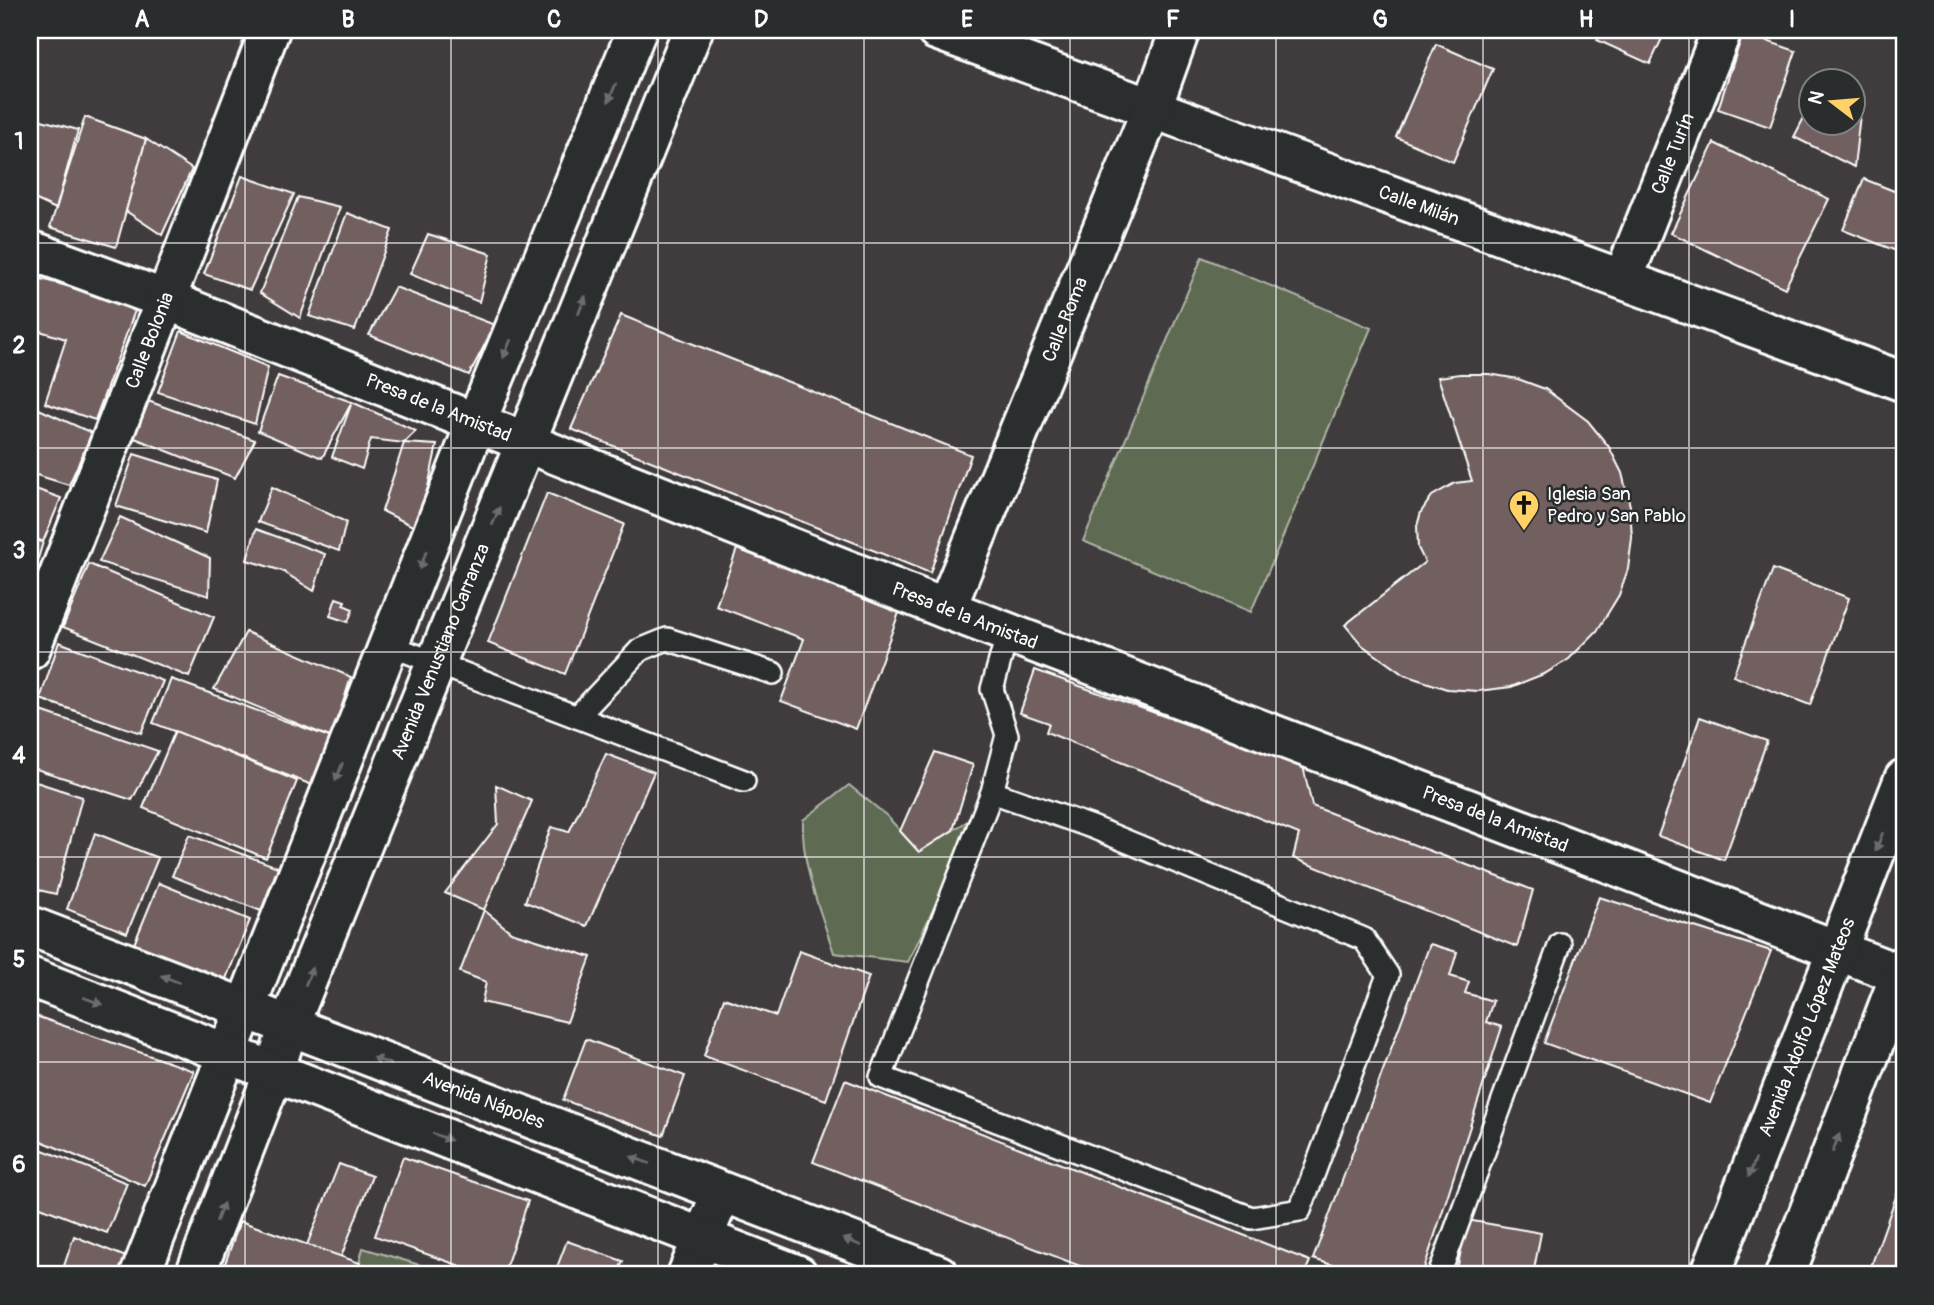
<svg xmlns="http://www.w3.org/2000/svg" width="1934" height="1305" font-family="Pangolin,sans-serif">
<style>
.green{fill:#5e6b52;stroke:#aeb5a8;stroke-width:2}
.building{fill:#725f5f;stroke:#fff;stroke-width:2}
.lines{fill:none;stroke-linecap:round;stroke-linejoin:round}
.lane-casing{stroke:#fff;stroke-width:26}
.street-casing{stroke:#fff;stroke-width:44}
.secondary-casing{stroke:#fff;stroke-width:44}
.lane{stroke:#2a2d2e;stroke-width:21}
.street{stroke:#2a2d2e;stroke-width:38}
.secondary{stroke:#2a2d2e;stroke-width:38}
.oneway{fill:#6a6c6d}
.grid{fill:none;stroke:#fff;stroke-width:2;stroke-opacity:0.55}
.labels{text-anchor:middle;dominant-baseline:central;stroke-width:5;stroke-linejoin:round;paint-order:stroke}
.street-label{font-size:19px;fill:#fff;stroke:#2a2d2e}
.poi-label{font-size:19px;fill:#fff;stroke:#2a2d2e;text-anchor:start}
.neatline{fill:none;stroke:#fff;stroke-width:2.5}
.grid-label{font-size:23px;text-anchor:middle;font-weight:bold;fill:#fff}
</style>
<rect width="100%" height="100%" fill="#403c3d"/>
<filter id="ink" filterUnits="userSpaceOnUse"><feTurbulence type="fractalNoise" baseFrequency=".0143" numOctaves="2"/><feDisplacementMap in="SourceGraphic" scale="14" xChannelSelector="R" yChannelSelector="G"/><feConvolveMatrix kernelMatrix="1 2 1 2 8 2 1 2 1" color-interpolation-filters="sRGB"/></filter>
<g filter="url(#ink)">
<g class="green">
<path d="M 1202,257 L 1371,328 L 1251,612 L 1083,541 Z"/>
<path d="M 849,785 L 887,816 L 919,852 L 980,813 L 908,962 L 834,953 C 820,910 801,866 803,820 Z"/>
<path d="M 363,1248 L 433,1269 L 431,1275 L 356,1275 Z"/>
</g>
<g class="building">
<path d="M 1601,30 L 1666,30 L 1650,64 L 1597,40 Z"/>
<path d="M 1743,33 L 1796,51 L 1770,127 L 1718,109 Z"/>
<path d="M 1436,44 L 1493,69 L 1453,162 L 1396,137 Z"/>
<path d="M 1854,96 L 1862,97 L 1854,167 L 1794,137 L 1812,102 L 1812,122 L 1854,122 Z"/>
<path d="M 85,117 L 146,139 L 116,247 L 50,227 Z"/>
<path d="M 38,119 L 78,130 L 56,209 L 30,197 L 30,137 Z"/>
<path d="M 146,139 L 192,169 L 162,235 L 126,211 Z"/>
<path d="M 1714,143 L 1829,199 L 1785,288 L 1671,233 Z"/>
<path d="M 242,176 L 294,194 L 250,290 L 204,274 Z"/>
<path d="M 1864,179 L 1904,195 L 1904,254 L 1843,230 Z"/>
<path d="M 298,197 L 340,207 L 300,318 L 260,293 Z"/>
<path d="M 347,213 L 392,230 L 355,330 L 309,316 Z"/>
<path d="M 428,234 L 491,254 L 479,302 L 410,274 Z"/>
<path d="M 30,276 L 137,305 L 95,420 L 45,403 L 66,339 L 30,328 Z"/>
<path d="M 395,287 L 495,325 L 469,375 L 369,335 Z"/>
<path d="M 621,315 L 971,455 L 930,573 L 571,429 Z"/>
<path d="M 30,328 L 35,330 L 30,346 Z"/>
<path d="M 181,331 L 268,367 L 255,424 L 158,392 Z"/>
<path d="M 1460,374 L 1489,374 L 1518,379 L 1545,389 L 1588,421 L 1609,447 L 1622,473 L 1630,506 L 1632,538 L 1628,569 L 1619,595 L 1597,631 L 1569,659 L 1546,673 L 1511,687 L 1478,691 L 1447,689 L 1404,675 L 1362,645 L 1345,625 L 1425,562 L 1418,548 L 1417,526 L 1421,512 L 1432,496 L 1455,483 L 1472,481 L 1438,377 Z"/>
<path d="M 278,376 L 352,402 L 322,458 L 258,431 Z"/>
<path d="M 148,401 L 255,440 L 235,478 L 127,435 Z"/>
<path d="M 352,402 L 416,431 L 404,443 L 371,439 L 362,469 L 332,457 Z"/>
<path d="M 30,405 L 92,433 L 69,485 L 30,473 Z"/>
<path d="M 404,443 L 437,445 L 419,529 L 382,511 Z"/>
<path d="M 134,454 L 217,480 L 206,533 L 116,506 Z"/>
<path d="M 30,487 L 61,498 L 43,542 L 30,536 Z"/>
<path d="M 272,487 L 346,522 L 339,551 L 258,522 Z"/>
<path d="M 547,493 L 624,524 L 565,674 L 488,643 Z"/>
<path d="M 120,517 L 210,558 L 209,596 L 99,562 Z"/>
<path d="M 256,529 L 325,554 L 314,591 L 282,571 L 247,560 Z"/>
<path d="M 30,539 L 43,542 L 30,585 Z"/>
<path d="M 737,549 L 900,610 L 856,729 L 781,701 L 804,639 L 716,606 Z"/>
<path d="M 89,564 L 214,617 L 189,677 L 63,627 Z"/>
<path d="M 1773,569 L 1849,598 L 1810,705 L 1733,676 Z"/>
<path d="M 336,598 L 345,601 L 343,605 L 353,609 L 348,622 L 330,616 Z"/>
<path d="M 246,632 L 351,677 L 332,738 L 214,689 Z"/>
<path d="M 59,642 L 163,681 L 141,733 L 40,699 Z"/>
<path d="M 1035,670 L 1303,766 L 1312,806 L 1533,890 L 1517,947 L 1293,858 L 1299,834 L 1046,732 L 1049,723 L 1020,713 Z"/>
<path d="M 171,679 L 332,738 L 312,785 L 153,723 Z"/>
<path d="M 38,710 L 158,751 L 132,800 L 30,767 L 30,733 Z"/>
<path d="M 1700,717 L 1767,741 L 1724,860 L 1658,836 Z"/>
<path d="M 175,731 L 297,781 L 266,858 L 143,808 Z"/>
<path d="M 935,752 L 973,765 L 953,830 L 919,852 L 900,831 Z"/>
<path d="M 606,754 L 654,772 L 587,926 L 525,902 L 551,827 L 569,832 Z"/>
<path d="M 30,780 L 82,797 L 56,894 L 30,888 Z"/>
<path d="M 496,785 L 532,801 L 484,910 L 445,893 L 498,824 Z"/>
<path d="M 95,833 L 158,858 L 127,933 L 67,909 Z"/>
<path d="M 189,835 L 278,867 L 261,911 L 172,876 Z"/>
<path d="M 159,883 L 250,920 L 223,986 L 132,949 Z"/>
<path d="M 1599,897 L 1771,951 L 1710,1103 L 1544,1043 Z"/>
<path d="M 484,910 L 511,932 L 591,957 L 567,1022 L 482,1002 L 486,982 L 460,972 Z"/>
<path d="M 1430,944 L 1457,952 L 1450,976 L 1469,982 L 1465,993 L 1493,1001 L 1486,1022 L 1502,1027 L 1422,1275 L 1365,1275 L 1313,1259 Z"/>
<path d="M 799,951 L 869,976 L 826,1100 L 704,1056 L 724,998 L 776,1016 Z"/>
<path d="M 30,1014 L 194,1071 L 145,1186 L 30,1136 Z"/>
<path d="M 586,1039 L 685,1076 L 663,1136 L 563,1100 Z"/>
<path d="M 845,1080 L 1310,1261 L 1304,1275 L 1103,1275 L 813,1162 Z"/>
<path d="M 30,1145 L 127,1183 L 107,1233 L 30,1203 Z"/>
<path d="M 403,1157 L 528,1201 L 503,1275 L 486,1275 L 375,1236 Z"/>
<path d="M 339,1164 L 372,1176 L 341,1257 L 307,1245 Z"/>
<path d="M 1904,1174 L 1904,1275 L 1868,1275 Z"/>
<path d="M 1467,1220 L 1541,1233 L 1533,1275 L 1456,1275 Z"/>
<path d="M 240,1221 L 360,1263 L 356,1275 L 221,1275 Z"/>
<path d="M 74,1236 L 126,1257 L 120,1275 L 61,1275 Z"/>
<path d="M 567,1241 L 623,1261 L 617,1275 L 554,1275 Z"/>
</g>
<g class="lines">
<g class="lane-casing">
<g id="lane">
<path d="M 389,645 L 744,781"/>
<path d="M 577,717 L 640,650 L 667,639 L 773,673"/>
<path d="M 992,792 L 1092,827 L 1364,939 L 1388,975 L 1300,1210 L 1252,1218 L 881,1077 L 992,792 L 1007,735 L 992,689 L 1008,632"/>
<path d="M 1439,1275 L 1560,944"/>
</g>
</g>
<g class="street-casing">
<g id="street">
<path id="s1" d="M 936,30 L 1904,382"/>
<path id="s2" d="M 30,250 L 164,299 L 946,609 L 1904,976"/>
<path id="s3" d="M 1623,279 L 1722,30"/>
<path id="s4" d="M 946,609 L 1152,108 L 1180,30"/>
<path id="s5" d="M 30,650 L 270,30"/>
<path d="M 140,1275 L 476,423 L 637,30"/>
<path id="s6" d="M 195,1275 L 274,1072 L 289,1025 L 693,30"/>
<path d="M 687,1275 L 722,1192"/>
</g>
</g>
<g class="secondary-casing">
<g id="secondary">
<path id="s7" d="M 30,926 L 939,1275"/>
<path d="M 30,977 L 798,1275"/>
<path id="s8" d="M 1710,1275 L 1904,779"/>
<path d="M 1785,1275 L 1904,965"/>
</g>
</g>
<use href="#lane" class="lane"/>
<use href="#street" class="street"/>
<use href="#secondary" class="secondary"/>
</g>
<defs><path id="oneway-solid" d="M-6-.8H1V-3.2L6.5 0L1 3.2V.8H-6Z" transform="scale(1.75)"/></defs>
<g class="oneway">
<use href="#oneway-solid" transform="translate(612 93) rotate(112)"/>
<use href="#oneway-solid" transform="translate(582 305) rotate(-68)"/>
<use href="#oneway-solid" transform="translate(507 349) rotate(112)"/>
<use href="#oneway-solid" transform="translate(496 516) rotate(-68)"/>
<use href="#oneway-solid" transform="translate(423 560) rotate(111)"/>
<use href="#oneway-solid" transform="translate(339 772) rotate(111)"/>
<use href="#oneway-solid" transform="translate(1879 842) rotate(112)"/>
<use href="#oneway-solid" transform="translate(309 976) rotate(-68)"/>
<use href="#oneway-solid" transform="translate(170 979) rotate(-159)"/>
<use href="#oneway-solid" transform="translate(93 1001) rotate(21)"/>
<use href="#oneway-solid" transform="translate(382 1061) rotate(-159)"/>
<use href="#oneway-solid" transform="translate(442 1137) rotate(21)"/>
<use href="#oneway-solid" transform="translate(1836 1143) rotate(-69)"/>
<use href="#oneway-solid" transform="translate(640 1160) rotate(-159)"/>
<use href="#oneway-solid" transform="translate(1752 1168) rotate(111)"/>
<use href="#oneway-solid" transform="translate(220 1212) rotate(-69)"/>
<use href="#oneway-solid" transform="translate(852 1242) rotate(-159)"/>
</g>
</g>
<path class="grid" d="M 245,30 L 245,1275M 451,30 L 451,1275M 658,30 L 658,1275M 864,30 L 864,1275M 1070,30 L 1070,1275M 1276,30 L 1276,1275M 1483,30 L 1483,1275M 1689,30 L 1689,1275M 30,243 L 1904,243M 30,448 L 1904,448M 30,652 L 1904,652M 30,857 L 1904,857M 30,1062 L 1904,1062"/>
<defs>
<g id="church-pin" transform="scale(1.575)"><path d="M0 17L-7.5 6A9.5 9.5 0 1 1 7.5 6Z" fill="#ffd166" stroke="#2a2d2e"/><path d="M-1.2-6h2.4v3.5h3.3v2.4h-3.3V6h-2.4V-.1h-3.3v-2.4h3.3Z" fill="#111"/></g>
</defs>
<g fill-rule="evenodd">
<use href="#church-pin" x="1524" y="505"/>
</g>
<g class="labels">
<g class="street-label">
<text stroke="none"><textPath href="#s3" startOffset="135">Calle Turín</textPath></text>
<text stroke="none"><textPath href="#s1" startOffset="514">Calle Milán</textPath></text>
<text stroke="none"><textPath href="#s4" startOffset="313">Calle Roma</textPath></text>
<text stroke="none"><textPath href="#s5" startOffset="332">Calle Bolonia</textPath></text>
<text stroke="none"><textPath href="#s2" startOffset="438">Presa de la Amistad</textPath></text>
<text stroke="none"><textPath href="#s2" startOffset="1004">Presa de la Amistad</textPath></text>
<text stroke="none"><textPath href="#s6" startOffset="670">Avenida Venustiano Carranza</textPath></text>
<text stroke="none"><textPath href="#s2" startOffset="1572">Presa de la Amistad</textPath></text>
<text stroke="none"><textPath href="#s8" startOffset="266">Avenida Adolfo López Mateos</textPath></text>
<text stroke="none"><textPath href="#s7" startOffset="486">Avenida Nápoles</textPath></text>
</g>
<g class="poi-label">
<text x="1547" y="494">Iglesia San<tspan x="1547" dy="22">Pedro y San Pablo</tspan></text>
</g>
</g>
<rect width="1934" height="1305" fill="none" stroke="#2a2d2e" stroke-width="77"/>
<g transform="translate(1832 102) rotate(286)"><circle r="33" fill="#2a2d2e" stroke="#7f8182" stroke-width="2"/>
<path d="M0-5L12 26L0 18L-12 26Z" fill="#ffd166"/>
<text y="-10" font-size="19" font-weight="bold" text-anchor="middle" fill="#ffffff">N</text>
</g>
<rect x="38" y="38" width="1858" height="1228" class="neatline"/>
<g class="grid-label">
<text x="142" y="27">A</text>
<text x="348" y="27">B</text>
<text x="554" y="27">C</text>
<text x="761" y="27">D</text>
<text x="967" y="27">E</text>
<text x="1173" y="27">F</text>
<text x="1380" y="27">G</text>
<text x="1586" y="27">H</text>
<text x="1792" y="27">I</text>
<text x="19" y="149">1</text>
<text x="19" y="353">2</text>
<text x="19" y="558">3</text>
<text x="19" y="763">4</text>
<text x="19" y="967">5</text>
<text x="19" y="1172">6</text>
</g>
</svg>
